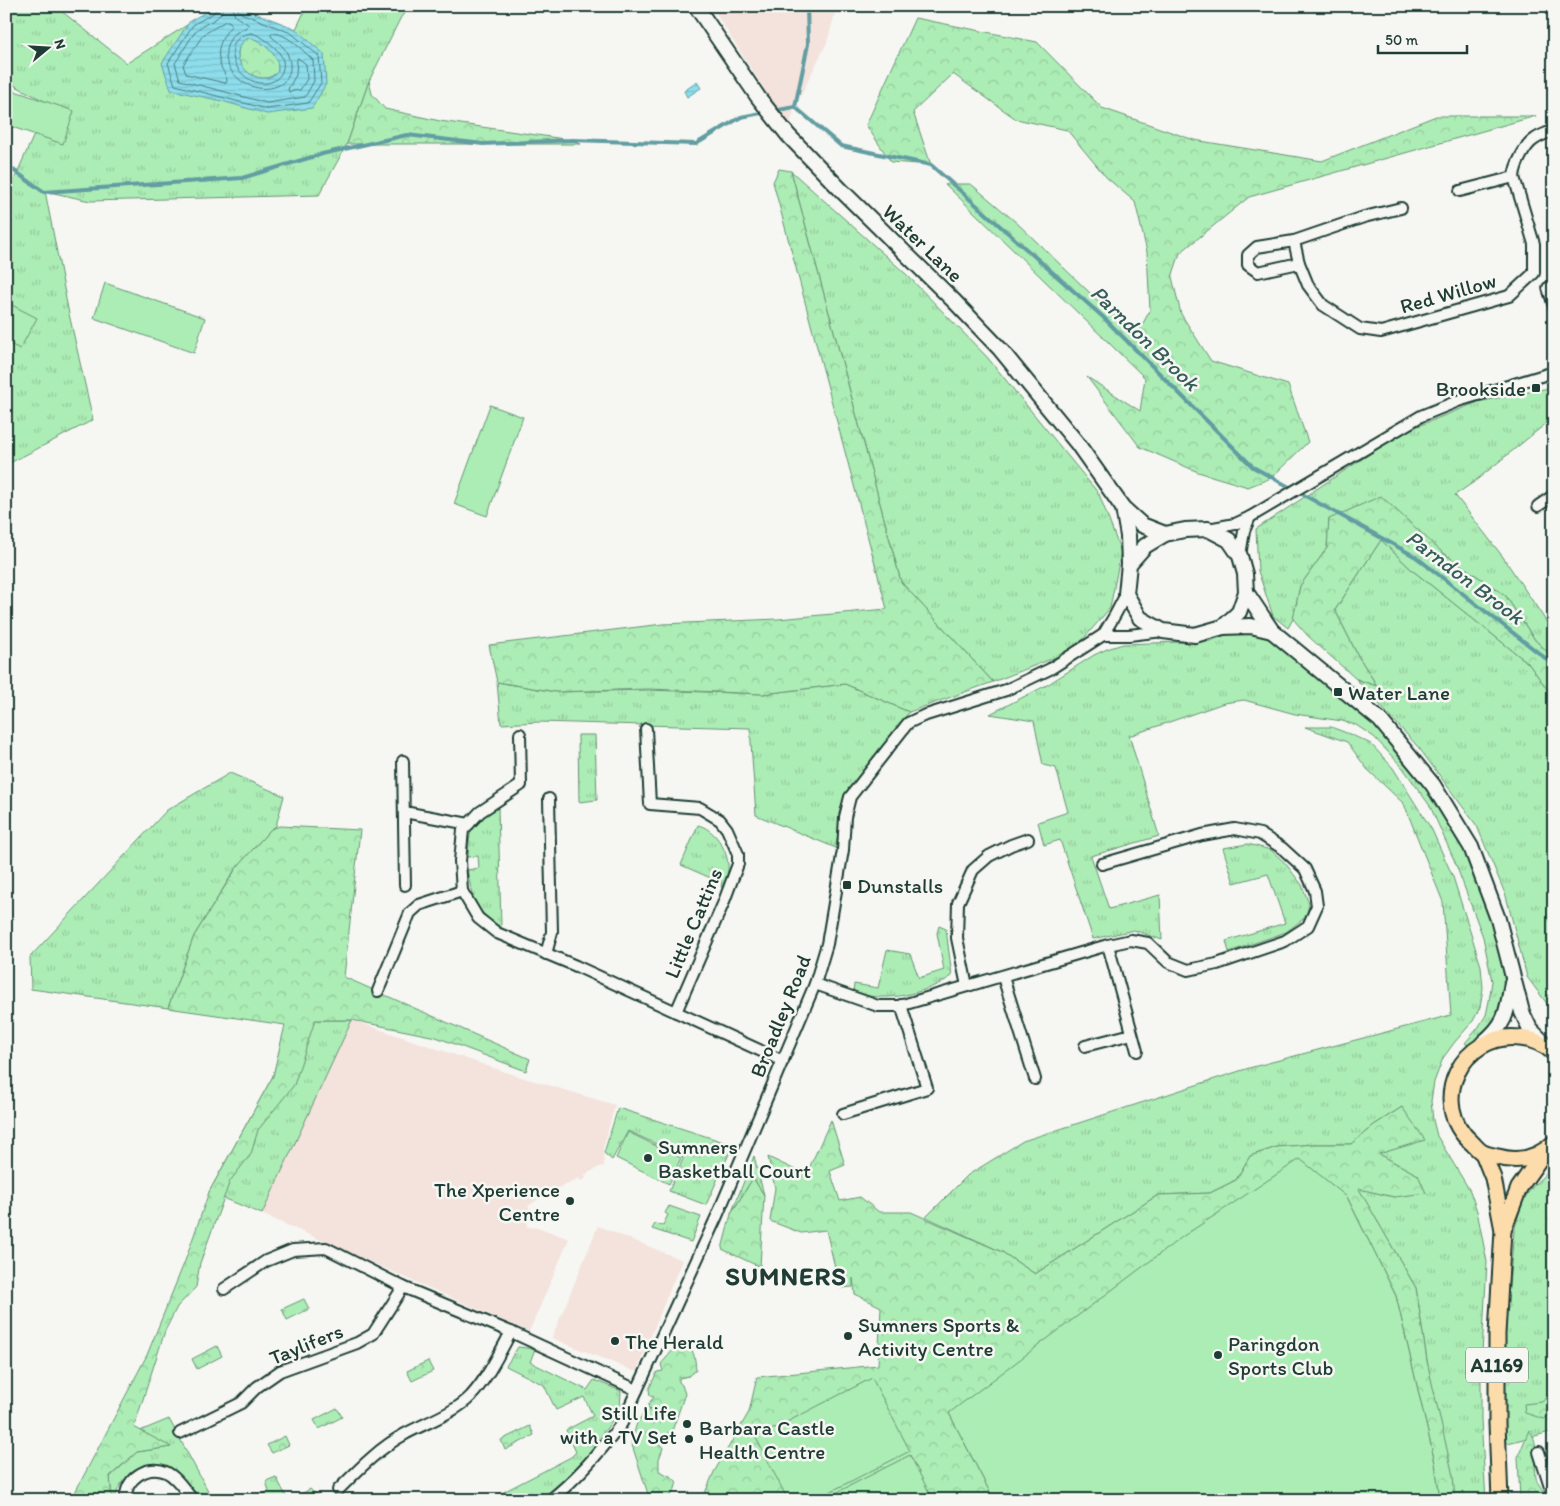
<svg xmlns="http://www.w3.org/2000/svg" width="1560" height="1506" font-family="Itim,sans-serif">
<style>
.built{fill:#f4e2dc}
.grass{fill:url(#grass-tufts);stroke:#669474}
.forest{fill:url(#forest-crowns);stroke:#669474}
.pitch{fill:#acecb5;stroke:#669474}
.water{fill:url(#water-rules);stroke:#629da2;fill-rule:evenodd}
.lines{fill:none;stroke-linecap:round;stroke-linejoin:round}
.shore{stroke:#4b7d7e;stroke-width:1}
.stream{stroke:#629da2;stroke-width:4}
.minor-casing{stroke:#1f3d34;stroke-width:14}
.secondary-casing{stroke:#1f3d34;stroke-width:18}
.primary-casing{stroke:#1f3d34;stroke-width:19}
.minor{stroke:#f6f6f2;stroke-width:10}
.secondary{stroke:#f6f6f2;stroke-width:14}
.primary{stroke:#fddcac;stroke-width:15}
.poi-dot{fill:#1f3d34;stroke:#f6f6f2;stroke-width:2}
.labels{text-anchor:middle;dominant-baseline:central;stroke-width:5;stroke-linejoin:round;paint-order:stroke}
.shield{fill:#f6f6f2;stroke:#60746d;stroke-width:1}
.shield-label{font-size:20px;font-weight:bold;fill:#1f3d34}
.street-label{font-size:21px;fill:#1f3d34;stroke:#f6f6f2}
.poi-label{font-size:21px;fill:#1f3d34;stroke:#f6f6f2;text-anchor:start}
.water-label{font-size:22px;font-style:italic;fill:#355d59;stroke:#f6f6f2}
.district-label{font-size:26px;font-weight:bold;letter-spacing:1px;fill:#1f3d34;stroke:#f6f6f2}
</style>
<defs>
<pattern id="grass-tufts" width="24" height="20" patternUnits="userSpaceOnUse" patternTransform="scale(1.25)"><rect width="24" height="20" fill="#acecb5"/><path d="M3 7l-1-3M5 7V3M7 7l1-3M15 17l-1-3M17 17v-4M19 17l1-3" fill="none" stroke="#94cb9c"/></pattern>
<pattern id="forest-crowns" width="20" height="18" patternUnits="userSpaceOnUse" patternTransform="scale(1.25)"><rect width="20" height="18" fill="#acecb5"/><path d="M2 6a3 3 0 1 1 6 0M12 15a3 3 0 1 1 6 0" fill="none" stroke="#94cb9c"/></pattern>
<pattern id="water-rules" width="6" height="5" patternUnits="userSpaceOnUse" patternTransform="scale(1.25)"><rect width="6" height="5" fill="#8eddec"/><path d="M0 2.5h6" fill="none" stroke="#7abfcb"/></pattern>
</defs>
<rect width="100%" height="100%" fill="#f6f6f2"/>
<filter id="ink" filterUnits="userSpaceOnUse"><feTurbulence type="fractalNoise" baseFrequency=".02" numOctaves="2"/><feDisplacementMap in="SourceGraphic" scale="10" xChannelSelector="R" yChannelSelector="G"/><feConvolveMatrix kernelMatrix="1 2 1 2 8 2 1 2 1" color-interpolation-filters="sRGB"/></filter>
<g filter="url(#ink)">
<g class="built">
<path d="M 711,6 L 837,6 L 827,42 L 795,107 L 789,128 Z"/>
<path d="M 352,1020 L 514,1075 L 615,1105 L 603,1148 L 604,1166 L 599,1167 L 584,1175 L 586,1178 L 581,1181 L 579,1178 L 551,1191 L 528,1206 L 533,1216 L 528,1219 L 527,1227 L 540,1228 L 569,1239 L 529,1332 L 262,1214 Z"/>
<path d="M 598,1226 L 682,1260 L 636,1372 L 552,1338 Z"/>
</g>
<g class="grass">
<path d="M 6,6 L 55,6 L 127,63 L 217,6 L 235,6 L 296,29 L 307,6 L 411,6 L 401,17 L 369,81 L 347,144 L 319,195 L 90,201 L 45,191 L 69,314 L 93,420 L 6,465 L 6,198 L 48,103 L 6,81 Z"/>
<path d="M 791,171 L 907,275 L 987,357 L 1099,494 L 1121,552 L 1110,608 L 1074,650 L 993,682 L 901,582 Z"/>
<path d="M 1554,387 L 1554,417 L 1474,482 L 1455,495 L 1503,557 L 1554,633 L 1554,658 L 1535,640 L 1505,595 L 1443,553 L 1329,519 L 1327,548 L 1300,586 L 1293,619 L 1288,628 L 1273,616 L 1258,571 L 1256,529 L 1403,432 L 1478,402 Z"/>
<path d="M 1381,540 L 1412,570 L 1528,663 L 1554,698 L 1554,1013 L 1527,977 L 1506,896 L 1477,826 L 1419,748 L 1356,679 L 1377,686 L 1357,654 L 1335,610 Z"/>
<path d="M 1255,631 L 1273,638 L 1326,681 L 1332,690 L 1352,708 L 1377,726 L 1418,771 L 1453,825 L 1473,863 L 1493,919 L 1507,981 L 1505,999 L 1493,1026 L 1472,1049 L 1465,1043 L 1478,1028 L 1486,1015 L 1489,1001 L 1492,981 L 1483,937 L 1455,862 L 1430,806 L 1403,768 L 1374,737 L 1356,725 L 1342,721 L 1295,714 L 1244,700 L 1224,703 L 1132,735 L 1129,735 L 1159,836 L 1091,856 L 1109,909 L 1160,895 L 1162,940 L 1134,930 L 1093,939 L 1060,840 L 1044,845 L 1038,822 L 1068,812 L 1056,768 L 1043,765 L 1034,721 L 990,714 L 1047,685 L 1094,655 L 1107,649 L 1123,644 L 1210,641 L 1230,633 Z"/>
<path d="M 497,682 L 556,692 L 648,690 L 763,694 L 845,684 L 909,712 L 847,795 L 841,808 L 836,848 L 756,815 L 750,728 L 539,722 L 501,724 Z"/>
<path d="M 1305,727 L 1331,727 L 1352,735 L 1371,744 L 1393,768 L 1432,830 L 1453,877 L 1481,966 L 1483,988 L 1480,1007 L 1473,1021 L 1454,1043 L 1443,1058 L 1434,1082 L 1431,1101 L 1433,1120 L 1437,1136 L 1470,1191 L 1477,1211 L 1487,1262 L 1481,1371 L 1481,1420 L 1486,1500 L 1454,1500 L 1427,1361 L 1416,1288 L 1358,1188 L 1394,1197 L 1418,1175 L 1378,1154 L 1402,1107 L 1374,1125 L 1351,1144 L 1315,1144 L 1277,1147 L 1250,1156 L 1236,1180 L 1210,1193 L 1158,1195 L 1035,1274 L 1002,1252 L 926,1217 L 968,1175 L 1023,1141 L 1249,1068 L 1451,1015 L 1443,902 L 1404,804 L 1367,769 L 1347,742 Z"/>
<path d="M 578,735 L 595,735 L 597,800 L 579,802 Z"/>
<path d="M 230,773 L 284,796 L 276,826 L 270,830 L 234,871 L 194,936 L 168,1008 L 31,989 L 30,957 L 167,810 Z"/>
<path d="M 498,807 L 501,927 L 490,921 L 474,903 L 467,870 L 479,868 L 478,856 L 468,857 C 470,829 469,818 498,807 Z"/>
<path d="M 698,825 C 714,829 726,847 728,864 C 729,871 725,881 724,888 L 721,887 L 722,883 L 681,865 Z"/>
<path d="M 1248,844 L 1271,850 L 1285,863 L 1302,885 L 1309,904 L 1306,917 L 1286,932 L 1229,952 L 1226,941 L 1285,923 L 1268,874 L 1234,883 L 1223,848 Z"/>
<path d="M 939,926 L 946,929 L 952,976 C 935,988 910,996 889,997 C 877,998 865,995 853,994 L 854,984 L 878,988 L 887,950 L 910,954 L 919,978 L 944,970 L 937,933 Z"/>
<path d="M 315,1020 L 352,1020 L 262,1214 L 209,1192 L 273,1076 L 286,1025 Z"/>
<path d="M 618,1108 L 733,1145 L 706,1205 L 669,1191 L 683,1159 L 682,1156 L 628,1131 L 612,1160 L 604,1153 Z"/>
<path d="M 754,1156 L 764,1195 L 753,1178 L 731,1214 Z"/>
<path d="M 1554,1166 L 1554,1222 L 1552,1229 L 1554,1229 L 1554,1431 L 1504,1444 L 1503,1377 L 1506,1318 L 1514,1231 L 1523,1199 L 1536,1183 Z"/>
<path d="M 669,1206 L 701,1217 L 691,1242 L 652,1229 L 655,1224 L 663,1225 L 668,1215 L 665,1213 Z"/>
<path d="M 518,1347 L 535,1349 L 530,1362 L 587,1390 L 594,1380 L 621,1391 L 620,1409 L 583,1463 L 540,1500 L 488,1500 L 571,1457 L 576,1452 L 566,1430 L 593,1416 L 584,1397 L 556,1410 L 544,1385 L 506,1366 Z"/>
<path d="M 169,1419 L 213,1500 L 197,1500 L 174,1470 C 148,1469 121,1467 115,1500 L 112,1500 L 110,1477 L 137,1452 L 170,1447 L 140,1431 Z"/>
<path d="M 276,1477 L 288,1500 L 250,1500 L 269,1491 L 266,1481 Z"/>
<path d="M 310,1489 L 322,1500 L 291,1500 Z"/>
</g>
<g class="forest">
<path d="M 915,18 L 1037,42 L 1102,108 L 1194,140 L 1322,161 L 1436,116 L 1536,116 L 1249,197 L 1180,253 L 1172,277 L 1181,314 L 1211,361 L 1288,385 L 1308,442 L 1271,478 L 1248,487 L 1198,472 L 1140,447 L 1087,377 L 1140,411 L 1145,378 L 945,184 L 971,184 L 1017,223 L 1111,313 L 1138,333 L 1150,310 L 1147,252 L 1135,202 L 1106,177 L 1067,130 L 1016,119 L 953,74 L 913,112 L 931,165 L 891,162 L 866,125 Z"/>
<path d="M 248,38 C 257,37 272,50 277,59 C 278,62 278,67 278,71 C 259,94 219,56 248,38 Z"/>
<path d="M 369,81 L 372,94 L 385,109 L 440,121 L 571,140 L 581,144 L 347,144 Z"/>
<path d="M 779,169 L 791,171 L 901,582 L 993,682 L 909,712 L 845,684 L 763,694 L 649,689 L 556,692 L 497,682 L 489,645 L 663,624 L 778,619 L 887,609 L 773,182 Z"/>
<path d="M 1381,496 L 1443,553 L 1505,595 L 1535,640 L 1554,658 L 1554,698 L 1528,663 L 1412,570 L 1381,540 L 1335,610 L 1357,654 L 1377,686 L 1356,679 L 1308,636 L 1293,619 L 1300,586 L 1327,548 L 1329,519 Z"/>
<path d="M 280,826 L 360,830 L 344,977 L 530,1059 L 526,1071 L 436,1037 L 352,1020 L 315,1020 L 294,1085 L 258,1130 L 251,1154 L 230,1181 L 200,1263 L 196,1287 L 177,1307 L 165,1331 L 134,1427 L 171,1447 L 137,1452 L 110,1476 L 112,1500 L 71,1500 L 147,1355 L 185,1261 L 209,1192 L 273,1076 L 285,1025 L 168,1008 L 194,936 L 237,867 L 271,829 Z"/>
<path d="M 1402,1107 L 1425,1140 L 1379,1154 L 1418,1175 L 1426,1193 L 1394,1197 L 1359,1189 L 1416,1288 L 1427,1361 L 1453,1476 L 1455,1500 L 1440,1500 L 1435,1463 L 1396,1296 L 1347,1197 L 949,1413 L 994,1500 L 702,1500 L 714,1472 L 749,1412 L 757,1377 L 878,1365 L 881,1307 L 855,1294 L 853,1278 L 853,1287 L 840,1288 L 826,1230 L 801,1233 L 770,1221 L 775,1188 L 768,1157 L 806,1175 L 831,1120 L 845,1165 L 830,1171 L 840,1201 L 860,1197 L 879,1212 L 911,1212 L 1002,1252 L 1035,1274 L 1158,1195 L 1210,1193 L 1236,1180 L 1250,1156 L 1277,1147 L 1315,1144 L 1351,1144 L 1374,1125 Z"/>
<path d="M 753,1178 L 764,1195 L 760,1267 L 722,1249 L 731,1214 Z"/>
<path d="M 304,1299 L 309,1309 L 287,1320 L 282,1309 Z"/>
<path d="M 684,1341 C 694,1349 695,1357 696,1370 L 689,1376 L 679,1378 L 679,1382 L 682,1385 L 685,1394 L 672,1431 L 666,1437 L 658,1436 L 659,1443 L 663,1448 L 659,1459 L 659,1471 L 672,1477 L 677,1482 L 674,1492 L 669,1497 L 672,1500 L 650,1500 L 631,1442 L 637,1423 L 643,1414 L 653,1409 L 648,1408 L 649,1403 L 654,1397 L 650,1396 L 649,1389 L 657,1372 L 663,1371 L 661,1364 L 673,1350 L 674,1342 Z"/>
<path d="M 217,1346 L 222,1356 L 197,1369 L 192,1359 Z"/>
<path d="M 428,1361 L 433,1371 L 412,1381 L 407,1371 Z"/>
<path d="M 1554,1389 L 1554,1411 L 1544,1419 L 1525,1413 L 1524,1404 L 1542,1402 Z"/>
<path d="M 337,1408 L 342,1417 L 319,1429 L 314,1420 Z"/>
<path d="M 530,1426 L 534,1435 L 505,1450 L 501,1440 Z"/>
<path d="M 1529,1430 C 1540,1442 1534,1462 1536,1478 C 1537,1486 1545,1491 1546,1500 L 1520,1500 L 1518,1457 Z"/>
<path d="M 285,1436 L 289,1445 L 272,1453 L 267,1445 Z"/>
</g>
<g class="pitch">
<path d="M 6,88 L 74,111 L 63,144 L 6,125 Z"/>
<path d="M 105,283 L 205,318 L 194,353 L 94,318 Z"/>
<path d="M 6,302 L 37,318 L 20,349 L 6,342 Z"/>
<path d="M 490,405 L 523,417 L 487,516 L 454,504 Z"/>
<path d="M 628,1132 L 681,1158 L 669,1184 L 616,1158 Z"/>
<path d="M 1300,1159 L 1347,1197 L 1396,1296 L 1435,1463 L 1440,1500 L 994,1500 L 949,1413 L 1182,1237 Z"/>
<path d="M 872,1378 L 910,1451 L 814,1500 L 788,1500 L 756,1438 Z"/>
<path d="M 910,1455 L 933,1500 L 822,1500 Z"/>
</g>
<g class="water">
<path d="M 216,6 L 237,6 L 294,28 L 324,54 L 326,84 L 312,108 L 267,114 L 222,101 L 171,90 L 162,63 L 190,21 ZM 248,38 C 257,37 272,50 276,59 C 278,62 278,66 278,71 C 260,94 219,56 248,38 Z"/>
<path d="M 697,82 L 701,88 L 687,97 L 684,91 Z"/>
</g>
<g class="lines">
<g class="shore">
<path d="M 217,6 L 215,12 L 193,25 L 168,63 L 175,85 L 267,109 L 308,103 L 321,83 L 319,56 L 291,33 L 241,13 L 238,10 L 238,6"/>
<path d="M 223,6 C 222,21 207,21 198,29 C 190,37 182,54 175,63 L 180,80 L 267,103 L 305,97 L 314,81 L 313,60 C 302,50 286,32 271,33 L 271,36 C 276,41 284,46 287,53 C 304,92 248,102 229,67 C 224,57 225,47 231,38 C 235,31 244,30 249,25 L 235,16 L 232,6"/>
<path d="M 226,21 L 229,21 L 232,25 C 221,37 215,51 221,67 C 223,72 227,76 227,82 L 225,83 L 186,74 L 183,65 L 203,35 Z"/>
<path d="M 252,33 C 262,36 274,45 280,54 C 288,66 281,81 267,83 C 235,87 216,36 252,33 Z"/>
<path d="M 298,58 L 306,64 L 307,79 L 300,90 L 289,92 L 288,89 L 296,75 L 297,60 Z"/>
</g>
<g class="stream">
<path d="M 807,6 L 808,44 L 795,107 L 841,146 L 931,165 L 1103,317 L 1253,467 L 1416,557 L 1554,665"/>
<path d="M 773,111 L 795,107"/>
<path d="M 6,165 L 44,192 L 242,178 L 322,154 L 407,135 L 483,144 L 572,140 L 696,144 L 741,117 L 766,112"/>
</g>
<g class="minor-casing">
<g id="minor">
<path d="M 1460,191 L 1514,177"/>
<path d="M 1401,208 L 1364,217 L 1294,241 L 1299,263 L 1308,285 L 1323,305 L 1360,329 L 1381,332 L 1509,296 L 1534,273 L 1534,244 L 1514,177 C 1515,165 1525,145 1535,139 C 1540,135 1548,133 1554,130"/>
<path d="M 1294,241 L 1257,247 L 1248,255 L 1248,265 L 1258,272 L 1299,263"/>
<path d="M 1548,288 L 1554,306"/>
<path d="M 1538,506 L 1554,495"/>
<path d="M 1208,529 L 1235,524 L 1250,517 L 1421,416 L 1458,401 L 1554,372"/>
<path d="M 1240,556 L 1244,531 L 1250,517"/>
<path d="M 1103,635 L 1129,635 L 1163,631"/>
<path d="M 646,729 L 650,804 L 700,808 L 720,820 L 727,829 L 738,854 L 738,864 L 723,904 L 676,1012"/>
<path d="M 520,734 L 521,785 L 480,812 L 463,830 L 460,861 L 462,891 L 478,918 L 497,933 L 576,966 L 783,1061"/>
<path d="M 403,761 L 405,885"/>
<path d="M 404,812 L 469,824"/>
<path d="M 1102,864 L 1202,835 L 1235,829 L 1260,834 L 1282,848 L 1305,869 L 1315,891 L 1317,906 L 1308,926 L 1285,941 L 1217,964 L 1188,970 L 1168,962 L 1148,943 L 1131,940 L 1108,945"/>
<path d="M 546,954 L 552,932 L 549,799"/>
<path d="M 1003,977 L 1035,1079"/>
<path d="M 815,984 L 878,1006 L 899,1006 L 1108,945 L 1137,1051"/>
<path d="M 967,986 L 957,938 L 958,903 L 973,870 L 989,856 L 1011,845 L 1028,839"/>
<path d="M 378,991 L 410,913 L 419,905 L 462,891"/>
<path d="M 1085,1046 L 1132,1034"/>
<path d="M 843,1114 L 927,1088 L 901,1005"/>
<path d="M 224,1289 L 266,1261 L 293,1250 L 326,1248 L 403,1287 L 511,1332 L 637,1390"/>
<path d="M 180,1433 L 241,1403 L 257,1387 L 280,1371 L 357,1343 L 373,1334 L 403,1287"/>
<path d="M 1539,1452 L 1554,1500"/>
<path d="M 338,1490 C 358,1470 379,1448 405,1434 C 425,1423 455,1413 471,1396 C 488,1377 499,1354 511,1332"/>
<path d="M 126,1500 C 124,1479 147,1464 166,1472 C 177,1477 185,1491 193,1500"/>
<path d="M 550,1500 C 578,1478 601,1451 622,1423 L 717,1216 L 815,984 L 827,944 L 843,850 L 845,817 L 850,797 L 908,723 L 923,716 L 1006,690 L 1050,669 L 1103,635 L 1115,615 L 1126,594"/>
</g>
</g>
<g class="secondary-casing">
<g id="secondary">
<path d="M 696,6 L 758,97 L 788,135 L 843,192 L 955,302 L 1000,349 L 1077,443 L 1123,508 L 1142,525 L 1165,534"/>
<path d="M 1123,508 L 1128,536 L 1129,564 L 1126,594 L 1140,618 L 1163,631 L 1195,635 L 1223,627 L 1239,612 L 1246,592 L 1245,574 L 1240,556 L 1229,540 L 1208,529 L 1185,530 L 1165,534 L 1145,546 L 1129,564"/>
<path d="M 1246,592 L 1272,631 L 1380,720 L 1433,785 L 1471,847 L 1498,919 L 1522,1012 L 1530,1029 L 1547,1046"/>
<path d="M 1223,627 L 1251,626 L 1272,631"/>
<path d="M 1483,1043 C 1507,1023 1507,1012 1512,982"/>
</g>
</g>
<g class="primary-casing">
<g id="primary">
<path d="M 1554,1053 C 1545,1044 1533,1039 1520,1038 C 1462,1031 1426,1103 1472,1143 C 1475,1146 1479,1151 1483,1153 C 1488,1155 1493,1156 1498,1157 C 1519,1163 1538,1158 1554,1143"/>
<path d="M 1483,1153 L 1493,1178 L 1503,1230 L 1497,1334 L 1497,1423 L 1500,1500"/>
<path d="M 1503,1230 L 1519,1188 L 1545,1151"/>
</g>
</g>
<use href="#minor" class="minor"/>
<use href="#secondary" class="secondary"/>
<use href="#primary" class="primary"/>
</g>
</g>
<g class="poi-dot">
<rect x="1531" y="383" width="10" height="10" rx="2.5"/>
<rect x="1333" y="687" width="10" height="10" rx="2.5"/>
<rect x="842" y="880" width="10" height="10" rx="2.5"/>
<circle cx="648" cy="1158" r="5"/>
<circle cx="570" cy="1201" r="5"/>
<circle cx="848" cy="1336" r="5"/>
<circle cx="615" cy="1341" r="5"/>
<circle cx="1218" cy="1355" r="5"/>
<circle cx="687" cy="1424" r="5"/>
<circle cx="689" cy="1439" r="5"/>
</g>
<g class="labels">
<rect class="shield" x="1466" y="1347.5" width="62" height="35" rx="4"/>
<g class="shield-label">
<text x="1497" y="1365">A1169</text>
</g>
<g class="street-label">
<text transform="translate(923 243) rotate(44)">Water Lane</text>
<text transform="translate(1448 293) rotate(-16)">Red Willow</text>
<text transform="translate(693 923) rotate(-67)">Little Cattins</text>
<text transform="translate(780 1016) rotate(-68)">Broadley Road</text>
<text transform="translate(306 1344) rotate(-22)">Taylifers</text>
</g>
<g class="poi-label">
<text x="1526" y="388" text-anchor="end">Brookside</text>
<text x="1348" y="692">Water Lane</text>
<text x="857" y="885">Dunstalls</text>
<text x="658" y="1146">Sumners<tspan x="658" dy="24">Basketball Court</tspan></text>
<text x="560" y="1189" text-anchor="end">The Xperience<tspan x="560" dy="24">Centre</tspan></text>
<text x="858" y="1324">Sumners Sports &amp;<tspan x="858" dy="24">Activity Centre</tspan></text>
<text x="625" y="1341">The Herald</text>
<text x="1228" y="1343">Paringdon<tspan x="1228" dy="24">Sports Club</tspan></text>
<text x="677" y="1412" text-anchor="end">Still Life<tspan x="677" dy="24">with a TV Set</tspan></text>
<text x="699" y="1427">Barbara Castle<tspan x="699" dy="24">Health Centre</tspan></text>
</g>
<g class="water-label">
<text transform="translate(1145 338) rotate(44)">Parndon Brook</text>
<text transform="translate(1465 577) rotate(37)">Parndon Brook</text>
</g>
<g class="district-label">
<text x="786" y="1276">SUMNERS</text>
</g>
</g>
<rect width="1560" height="1506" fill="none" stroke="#f6f6f2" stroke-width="25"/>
<rect x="12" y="12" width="1535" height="1481" fill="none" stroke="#1f3d34" stroke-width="2" filter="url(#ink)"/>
<g transform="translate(48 48) rotate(72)" stroke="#f6f6f2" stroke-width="4" paint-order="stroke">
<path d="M0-4L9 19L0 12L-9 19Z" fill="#1f3d34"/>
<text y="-8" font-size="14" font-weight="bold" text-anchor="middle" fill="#1f3d34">N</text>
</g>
<path d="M1378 45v8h89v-8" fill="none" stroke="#1f3d34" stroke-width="2.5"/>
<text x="1385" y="45" font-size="15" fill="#1f3d34" stroke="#f6f6f2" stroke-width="4" paint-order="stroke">50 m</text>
</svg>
